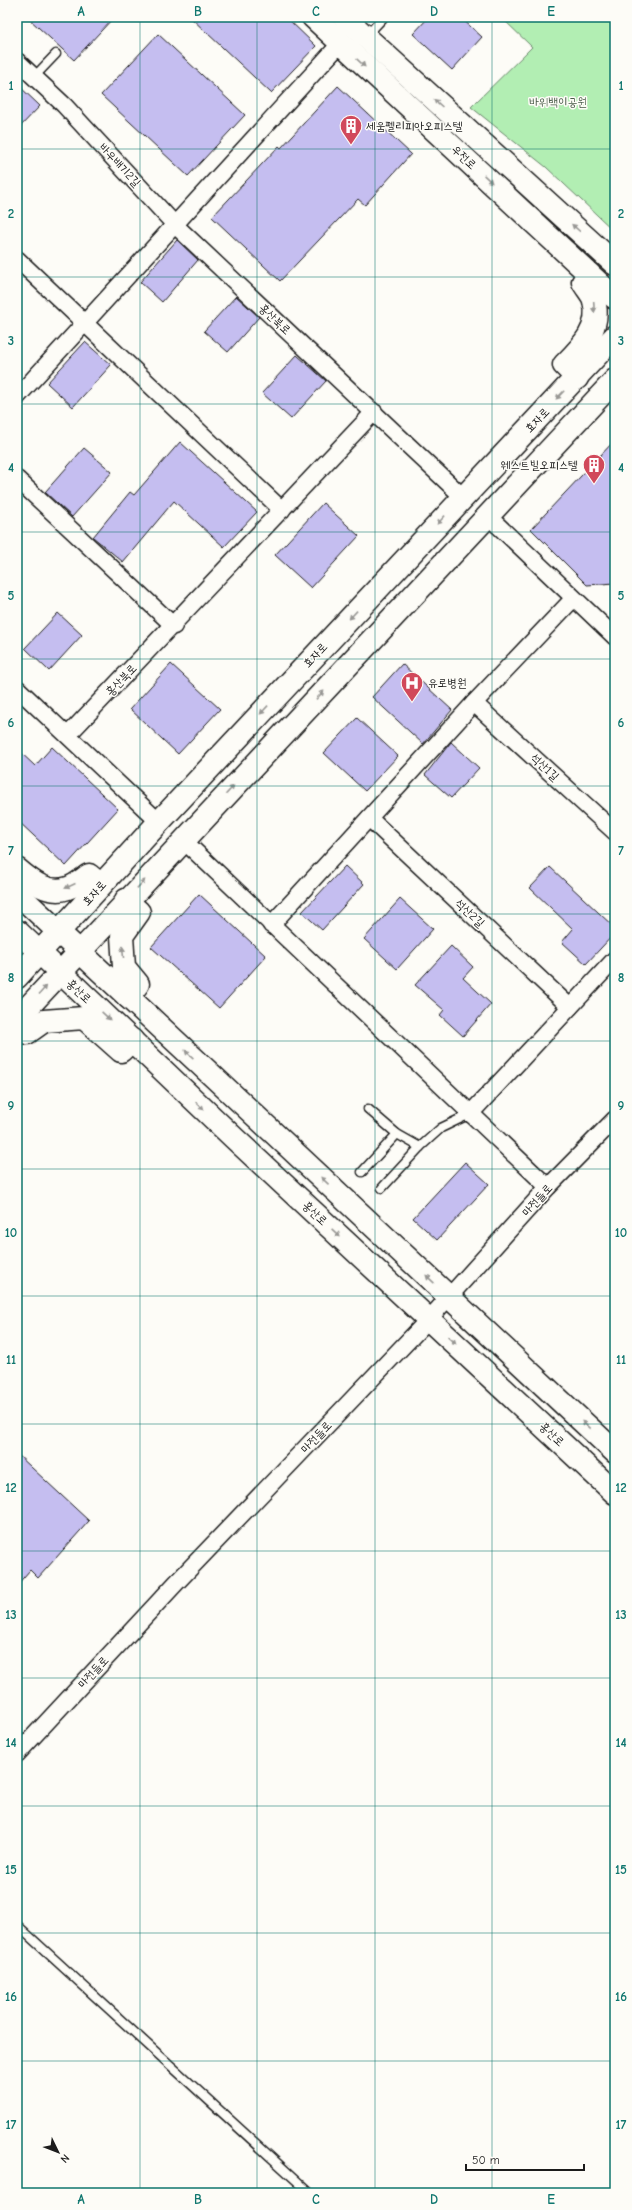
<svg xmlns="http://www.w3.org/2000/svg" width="632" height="2210" font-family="'Comic Neue','Poor Story',sans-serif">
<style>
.green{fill:#b2eeb3;stroke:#678568}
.building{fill:#c5bef0;stroke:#1c1c1c}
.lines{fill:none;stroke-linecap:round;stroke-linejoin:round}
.lane-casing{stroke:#1c1c1c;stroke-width:11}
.street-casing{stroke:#1c1c1c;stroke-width:19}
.secondary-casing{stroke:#1c1c1c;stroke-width:25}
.lane{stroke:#fdfcf7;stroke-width:8}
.street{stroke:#fdfcf7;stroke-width:16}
.secondary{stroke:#fdfcf7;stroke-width:22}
.oneway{fill:#989794}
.grid{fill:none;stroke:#0f766e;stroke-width:1;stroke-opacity:0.55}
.labels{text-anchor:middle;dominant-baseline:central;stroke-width:3;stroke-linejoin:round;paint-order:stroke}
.park-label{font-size:12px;fill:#495b49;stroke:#fdfcf7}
.poi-label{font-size:12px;fill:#1c1c1c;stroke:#fdfcf7;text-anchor:start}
.street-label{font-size:12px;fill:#1c1c1c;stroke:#fdfcf7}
.neatline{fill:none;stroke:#0f766e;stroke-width:1.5}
.grid-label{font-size:13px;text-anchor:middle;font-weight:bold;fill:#0f766e}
</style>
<rect width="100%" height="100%" fill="#fdfcf7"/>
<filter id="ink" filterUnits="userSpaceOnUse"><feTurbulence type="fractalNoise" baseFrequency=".025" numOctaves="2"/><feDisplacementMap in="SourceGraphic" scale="8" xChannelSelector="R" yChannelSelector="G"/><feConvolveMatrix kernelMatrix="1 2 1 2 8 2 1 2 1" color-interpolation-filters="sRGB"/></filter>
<g filter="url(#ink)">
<path class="green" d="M 501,17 L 615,17 L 615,232 L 546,167 L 471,107 L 532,47 Z"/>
<g class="building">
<path d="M 27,17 L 114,17 L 74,60 Z"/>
<path d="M 190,17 L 286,17 L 316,46 L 271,93 Z"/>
<path d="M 429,17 L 460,17 L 482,37 L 452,70 L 413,34 Z"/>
<path d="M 158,34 L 245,115 L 188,176 L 101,95 Z"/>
<path d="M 17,84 L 40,106 L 17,130 Z"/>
<path d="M 338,86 L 411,154 L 365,205 L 358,199 L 280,281 L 212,217 L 279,146 L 281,148 Z"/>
<path d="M 177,240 L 198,260 L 162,302 L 140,282 Z"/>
<path d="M 236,296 L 259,317 L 228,352 L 204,331 Z"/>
<path d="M 85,342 L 111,365 L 73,407 L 47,383 Z"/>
<path d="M 297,355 L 326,381 L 291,419 L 262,393 Z"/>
<path d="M 615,440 L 615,583 L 587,585 L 531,529 Z"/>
<path d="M 180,442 L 257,512 L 224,547 L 174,501 L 123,562 L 93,537 L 130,492 L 134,495 Z"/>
<path d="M 84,448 L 112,472 L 72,517 L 45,492 Z"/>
<path d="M 323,503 L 359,536 L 311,588 L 275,555 Z"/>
<path d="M 58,613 L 82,635 L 49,671 L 25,648 Z"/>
<path d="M 171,664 L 220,709 L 178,754 L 130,709 Z"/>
<path d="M 402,664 L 452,710 L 423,744 L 372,697 Z"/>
<path d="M 357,718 L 398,756 L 365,791 L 324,753 Z"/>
<path d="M 451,742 L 479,768 L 451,798 L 425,775 Z"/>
<path d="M 52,747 L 118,809 L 66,866 L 17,820 L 17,749 L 35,766 Z"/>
<path d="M 345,866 L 364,884 L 322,930 L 302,912 Z"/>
<path d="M 550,867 L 615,928 L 615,933 L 586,964 L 562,942 L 573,929 L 530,888 Z"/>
<path d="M 199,894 L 266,956 L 219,1008 L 151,947 Z"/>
<path d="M 400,899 L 433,929 L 397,969 L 364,939 Z"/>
<path d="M 451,946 L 473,967 L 463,978 L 491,1004 L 463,1036 L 440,1015 L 444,1010 L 415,985 Z"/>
<path d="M 465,1162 L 489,1184 L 437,1240 L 413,1218 Z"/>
<path d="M 17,1454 L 89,1521 L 38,1578 L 30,1570 L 17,1585 Z"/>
</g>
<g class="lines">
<g class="lane-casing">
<g id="lane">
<path d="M 366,36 L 384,17"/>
<path d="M 34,77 L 56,54"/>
<path d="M 368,1109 L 397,1134 L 420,1147"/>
<path d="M 362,1172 L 397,1134"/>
<path d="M 382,1188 L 420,1147 L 441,1128 L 470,1114"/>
<path d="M 17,1925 L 310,2193"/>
</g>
</g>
<g class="street-casing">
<g id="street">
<path d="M 17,61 L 64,105 L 176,226 L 463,497"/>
<path d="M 17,259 L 282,510"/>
<path d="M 17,397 L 340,44"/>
<path d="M 17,479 L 174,626"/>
<path d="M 488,516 L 615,637"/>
<path d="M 17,688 L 159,822"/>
<path d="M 474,703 L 615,832"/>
<path d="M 68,735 L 374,412"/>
<path d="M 369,818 L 570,1007"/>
<path d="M 183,840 L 548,1187"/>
<path d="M 271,925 L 474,703 L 573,599"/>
<path d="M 470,1114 L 615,959"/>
<path d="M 17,1754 L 177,1582 L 429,1319 L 548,1187 L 615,1119"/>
</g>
</g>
<g class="secondary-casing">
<g id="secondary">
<path d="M 313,17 L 615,298"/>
<path d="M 344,17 L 615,264"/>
<path d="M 577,378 L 564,365 C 581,348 602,328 594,301 C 593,295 586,288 583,282 L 589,274"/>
<path d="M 17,869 C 31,881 48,895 68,888 C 75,886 83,879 89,875 L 101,885"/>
<path d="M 17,893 L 615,1452"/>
<path d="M 126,900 L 139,912 L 122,936 L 124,967 L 138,984 L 128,997"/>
<path d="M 17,931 L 234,1138 L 615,1493"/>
<path d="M 17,977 L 159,822 L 615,336"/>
<path d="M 17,1019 L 615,380"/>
<path d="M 17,1024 L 27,1033 L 44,1021 L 84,1018 L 121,1051 L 132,1040"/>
</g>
</g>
<use href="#lane" class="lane"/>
<use href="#street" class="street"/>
<use href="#secondary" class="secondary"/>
</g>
<defs><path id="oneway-solid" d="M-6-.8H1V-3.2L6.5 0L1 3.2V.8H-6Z"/></defs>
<g class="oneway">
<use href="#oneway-solid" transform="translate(361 63) rotate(43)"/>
<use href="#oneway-solid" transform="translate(438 103) rotate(-138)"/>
<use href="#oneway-solid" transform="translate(488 179) rotate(43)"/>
<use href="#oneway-solid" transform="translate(576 228) rotate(-138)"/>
<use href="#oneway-solid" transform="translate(594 307) rotate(87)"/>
<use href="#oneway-solid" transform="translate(560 395) rotate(134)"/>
<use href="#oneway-solid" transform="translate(441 520) rotate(133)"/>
<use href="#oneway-solid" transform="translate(353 615) rotate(133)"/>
<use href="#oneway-solid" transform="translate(320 695) rotate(-47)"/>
<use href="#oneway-solid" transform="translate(264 710) rotate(133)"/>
<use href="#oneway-solid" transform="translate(230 790) rotate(-47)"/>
<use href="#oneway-solid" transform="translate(141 884) rotate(-47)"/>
<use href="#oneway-solid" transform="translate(70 886) rotate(156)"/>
<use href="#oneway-solid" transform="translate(123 952) rotate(-95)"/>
<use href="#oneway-solid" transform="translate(43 990) rotate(-48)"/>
<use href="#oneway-solid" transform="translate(106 1016) rotate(43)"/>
<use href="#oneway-solid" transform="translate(189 1054) rotate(-137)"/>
<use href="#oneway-solid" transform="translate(200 1106) rotate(44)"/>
<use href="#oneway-solid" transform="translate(325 1181) rotate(-137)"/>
<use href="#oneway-solid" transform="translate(336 1233) rotate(43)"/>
<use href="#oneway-solid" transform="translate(430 1279) rotate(-137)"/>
<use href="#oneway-solid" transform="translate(452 1340) rotate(43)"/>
<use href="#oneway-solid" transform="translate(586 1425) rotate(-137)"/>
</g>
</g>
<path class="grid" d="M 140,17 L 140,2193M 257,17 L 257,2193M 375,17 L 375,2193M 492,17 L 492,2193M 17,149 L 615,149M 17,277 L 615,277M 17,404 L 615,404M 17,532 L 615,532M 17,659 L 615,659M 17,786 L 615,786M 17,914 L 615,914M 17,1041 L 615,1041M 17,1169 L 615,1169M 17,1296 L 615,1296M 17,1424 L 615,1424M 17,1551 L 615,1551M 17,1678 L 615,1678M 17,1806 L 615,1806M 17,1933 L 615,1933M 17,2061 L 615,2061"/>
<defs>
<g id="building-pin" transform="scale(1.15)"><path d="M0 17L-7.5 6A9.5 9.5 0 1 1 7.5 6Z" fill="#d1495b" stroke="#fdfcf7"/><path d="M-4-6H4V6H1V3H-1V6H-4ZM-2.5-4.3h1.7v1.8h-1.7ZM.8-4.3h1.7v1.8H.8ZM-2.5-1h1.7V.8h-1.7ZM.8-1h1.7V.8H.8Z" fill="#fff"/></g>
<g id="hospital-pin" transform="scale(1.15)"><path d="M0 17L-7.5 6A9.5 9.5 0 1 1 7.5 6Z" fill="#d1495b" stroke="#fdfcf7"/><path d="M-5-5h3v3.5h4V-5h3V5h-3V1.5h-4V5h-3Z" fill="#fff"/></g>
</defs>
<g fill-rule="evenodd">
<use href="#building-pin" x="351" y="126"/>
<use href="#building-pin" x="594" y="465"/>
<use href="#hospital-pin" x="412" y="683"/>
</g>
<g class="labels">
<g class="park-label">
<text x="558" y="102">바위백이공원</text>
</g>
<g class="poi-label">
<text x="366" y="126">세움펠리피아오피스텔</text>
<text x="578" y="465" text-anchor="end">웨스트빌오피스텔</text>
<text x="428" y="683">유로병원</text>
</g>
<g class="street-label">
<text transform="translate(464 157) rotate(43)">우전로</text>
<text transform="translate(120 165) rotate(47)">바우배기2길</text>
<text transform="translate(275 319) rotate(43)">홍산북로</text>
<text transform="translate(537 420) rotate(-46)">효자로</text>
<text transform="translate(315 655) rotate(-47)">효자로</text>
<text transform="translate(121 680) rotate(-46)">홍산북로</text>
<text transform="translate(545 767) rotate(43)">석산1길</text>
<text transform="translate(94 893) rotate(-48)">효자로</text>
<text transform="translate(470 913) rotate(43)">석산2길</text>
<text transform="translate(79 991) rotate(43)">홍산로</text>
<text transform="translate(537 1200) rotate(-48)">마전들로</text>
<text transform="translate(315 1213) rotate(43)">홍산로</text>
<text transform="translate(552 1434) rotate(43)">홍산로</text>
<text transform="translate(316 1437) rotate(-46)">마전들로</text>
<text transform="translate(93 1672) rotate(-47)">마전들로</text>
</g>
</g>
<rect width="632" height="2210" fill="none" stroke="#fdfcf7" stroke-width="44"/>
<g transform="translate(58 2152) rotate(133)" stroke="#fdfcf7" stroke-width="3" paint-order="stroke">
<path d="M0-3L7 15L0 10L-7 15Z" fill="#1c1c1c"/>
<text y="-6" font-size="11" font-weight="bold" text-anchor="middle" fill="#1c1c1c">N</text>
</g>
<path d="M466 2164v6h118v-6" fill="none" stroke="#1c1c1c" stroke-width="2"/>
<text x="472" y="2164" font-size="12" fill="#1c1c1c" stroke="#fdfcf7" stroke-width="3" paint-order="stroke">50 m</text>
<rect x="22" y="22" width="588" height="2166" class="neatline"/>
<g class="grid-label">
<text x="81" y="16">A</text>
<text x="198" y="16">B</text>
<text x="316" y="16">C</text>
<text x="434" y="16">D</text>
<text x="551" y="16">E</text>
<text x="11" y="90">1</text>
<text x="621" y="90">1</text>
<text x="11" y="218">2</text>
<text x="621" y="218">2</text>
<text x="11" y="345">3</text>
<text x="621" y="345">3</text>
<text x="11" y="472">4</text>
<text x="621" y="472">4</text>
<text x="11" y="600">5</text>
<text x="621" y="600">5</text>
<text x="11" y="727">6</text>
<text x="621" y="727">6</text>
<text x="11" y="855">7</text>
<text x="621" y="855">7</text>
<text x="11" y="982">8</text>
<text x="621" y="982">8</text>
<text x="11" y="1110">9</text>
<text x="621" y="1110">9</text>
<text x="11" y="1237">10</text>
<text x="621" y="1237">10</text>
<text x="11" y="1364">11</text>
<text x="621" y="1364">11</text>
<text x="11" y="1492">12</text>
<text x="621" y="1492">12</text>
<text x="11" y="1619">13</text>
<text x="621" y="1619">13</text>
<text x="11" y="1747">14</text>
<text x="621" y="1747">14</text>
<text x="11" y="1874">15</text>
<text x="621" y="1874">15</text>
<text x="11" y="2001">16</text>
<text x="621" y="2001">16</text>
<text x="11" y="2129">17</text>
<text x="621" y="2129">17</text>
<text x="81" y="2204">A</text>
<text x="198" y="2204">B</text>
<text x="316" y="2204">C</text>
<text x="434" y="2204">D</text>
<text x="551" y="2204">E</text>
</g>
</svg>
